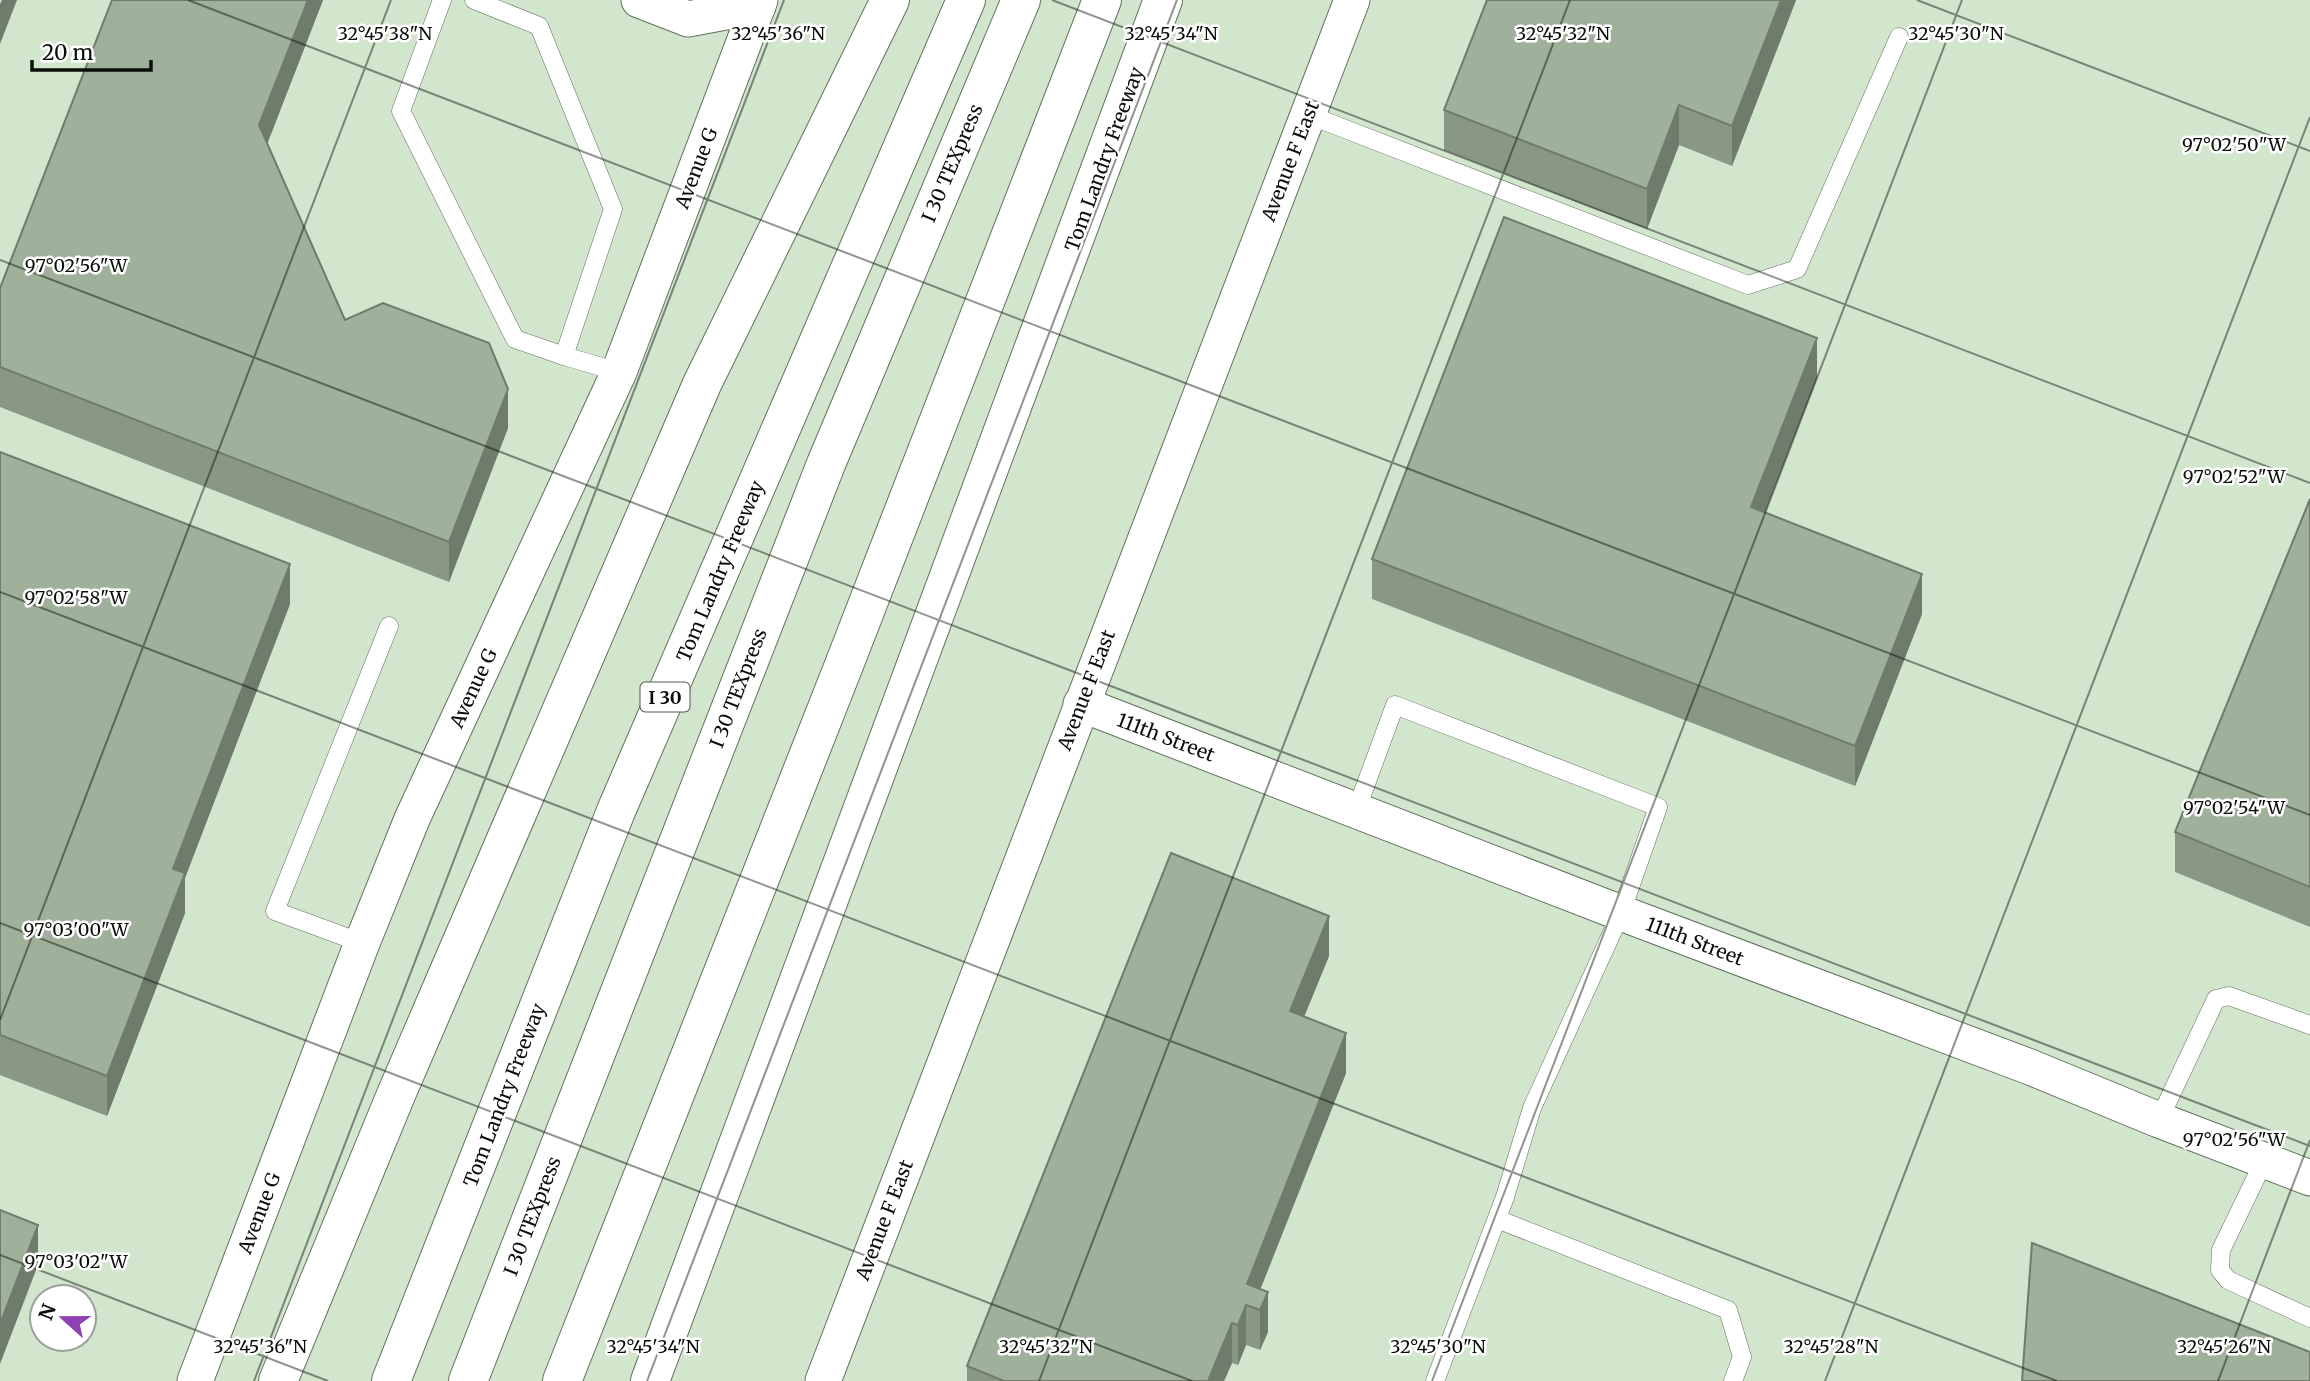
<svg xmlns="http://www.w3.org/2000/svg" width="2310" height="1381" font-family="Merriweather,serif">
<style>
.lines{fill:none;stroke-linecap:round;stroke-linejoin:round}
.service-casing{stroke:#61725d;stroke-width:19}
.minor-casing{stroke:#61725d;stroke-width:37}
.motorway-casing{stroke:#61725d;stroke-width:40}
.service{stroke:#fff;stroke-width:18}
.minor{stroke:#fff;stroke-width:35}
.motorway{stroke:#fff;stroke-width:38}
.wall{fill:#899885}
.shaded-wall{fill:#6f7c6c}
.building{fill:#9fb19b;stroke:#6f7c6c;stroke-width:2}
.ticks{fill:none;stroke:#080f07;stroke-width:2;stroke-opacity:0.45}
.labels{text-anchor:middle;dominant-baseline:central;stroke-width:5;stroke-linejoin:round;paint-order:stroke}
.shield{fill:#fff;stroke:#525751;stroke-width:2}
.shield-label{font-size:18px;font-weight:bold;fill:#080f07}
.street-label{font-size:19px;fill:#080f07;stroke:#fff}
.ticks-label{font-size:18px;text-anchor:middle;fill:#080f07;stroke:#fff;stroke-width:5;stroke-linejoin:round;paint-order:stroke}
</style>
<rect width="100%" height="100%" fill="#d2e5cd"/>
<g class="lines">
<g class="service-casing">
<g id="service">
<path d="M 442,0 L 401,111 L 515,339 L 564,356 L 619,372"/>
<path d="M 474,0 L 539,26 L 613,209 L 564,356"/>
<path d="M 1309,115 L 1748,285 L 1797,269 L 1899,37"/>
<path d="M 1356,811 L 1395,705 L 1658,807 L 1621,913 L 1532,1108 L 1505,1197 L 1435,1381"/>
<path d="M 362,943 L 275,911 L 389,626"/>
<path d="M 2159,1120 L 2216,999 L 2229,996 L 2310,1025"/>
<path d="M 2264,1161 L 2221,1250 L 2220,1270 L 2228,1280 L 2310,1318"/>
<path d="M 1497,1219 L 1728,1310 L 1742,1357 L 1733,1381"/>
</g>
</g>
<g class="minor-casing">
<g id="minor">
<path d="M 639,0 L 688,19 L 758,6 L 752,0"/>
<path d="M 1081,704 L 1621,913 L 2030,1067 L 2159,1120 L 2310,1178"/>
<path d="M 195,1381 L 362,943 L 412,819 L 619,372 L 760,0"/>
<path d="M 823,1381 L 1352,0"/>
</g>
</g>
<g class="motorway-casing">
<g id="motorway">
<path d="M 278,1381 L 395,1097 L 702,384 L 890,0"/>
<path d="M 391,1381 L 616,811 L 966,0"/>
<path d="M 468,1381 L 826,464 L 1021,0"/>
<path d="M 562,1381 L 844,665 L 1102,0"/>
<path d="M 650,1381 L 1163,0"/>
</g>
</g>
<use href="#service" class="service"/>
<use href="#minor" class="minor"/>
<use href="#motorway" class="motorway"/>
</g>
<g class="wall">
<path d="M 323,0 L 267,144 L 345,320 L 508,428 L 449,582 L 0,407 L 0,288 Z"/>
<path d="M 1796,0 L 1732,166 L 1679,145 L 1647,229 L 1444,150 L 1444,110 Z"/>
<path d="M 1817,378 L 1765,513 L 1922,614 L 1855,786 L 1372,599 L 1372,559 Z"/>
<path d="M 0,452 L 290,604 L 185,878 L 185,913 L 107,1116 L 0,1075 Z"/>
<path d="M 2310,499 L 2310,927 L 2175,872 L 2175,832 Z"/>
<path d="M 1329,956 L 1304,1017 L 1346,1073 L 1260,1289 L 1268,1332 L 1260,1350 L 1246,1345 L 1238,1365 L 1232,1363 L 1224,1381 L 967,1381 L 967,1366 Z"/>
</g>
<g class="shaded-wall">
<path d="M 2,0 L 17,0 L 0,44 L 0,4 Z"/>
<path d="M 308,0 L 323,0 L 259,165 L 259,125 Z"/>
<path d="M 1781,0 L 1796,0 L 1732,166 L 1732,126 Z"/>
<path d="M 1679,105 L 1679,145 L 1647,229 L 1647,189 Z"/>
<path d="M 1817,338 L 1817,378 L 1751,547 L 1751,507 Z"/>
<path d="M 508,389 L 508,428 L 449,582 L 449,542 Z"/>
<path d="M 290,564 L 290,604 L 185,878 L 185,913 L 107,1116 L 107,1076 L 173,869 Z"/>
<path d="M 1922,574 L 1922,614 L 1855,786 L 1855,746 Z"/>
<path d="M 1329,916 L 1329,956 L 1290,1051 L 1290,1011 Z"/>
<path d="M 1346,1033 L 1346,1073 L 1253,1308 L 1247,1284 Z"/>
<path d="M 38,1225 L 38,1265 L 0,1364 L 0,1324 Z"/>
<path d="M 1268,1292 L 1268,1332 L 1260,1350 L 1260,1310 Z"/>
<path d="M 1246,1305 L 1246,1345 L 1238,1365 L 1238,1325 Z"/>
<path d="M 1232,1323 L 1232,1363 L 1224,1381 L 1208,1381 Z"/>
</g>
<g class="building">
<path d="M 112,0 L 308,0 L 259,125 L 345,320 L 383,303 L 489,343 L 508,389 L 449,542 L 0,367 L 0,288 Z"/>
<path d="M 1487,0 L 1781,0 L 1732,126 L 1679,105 L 1647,189 L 1444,110 Z"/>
<path d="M 1504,217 L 1817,338 L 1751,507 L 1922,574 L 1855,746 L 1372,559 Z"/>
<path d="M 0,452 L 290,564 L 173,869 L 185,873 L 107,1076 L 0,1035 Z"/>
<path d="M 2310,499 L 2310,887 L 2175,832 Z"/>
<path d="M 1171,853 L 1329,916 L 1290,1011 L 1346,1033 L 1247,1284 L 1268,1292 L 1260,1310 L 1246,1305 L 1238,1325 L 1232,1323 L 1208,1381 L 1004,1381 L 967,1366 Z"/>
<path d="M 0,1210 L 38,1225 L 0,1324 Z"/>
<path d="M 2032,1243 L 2310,1352 L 2310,1381 L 2022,1381 Z"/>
</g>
<path class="ticks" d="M 188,0 L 2310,815M 1052,0 L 2310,483M 1917,0 L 2310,151M 0,260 L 2310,1146M 0,592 L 2057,1381M 0,923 L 1192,1381M 0,1020 L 391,0M 0,1255 L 328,1381M 254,1381 L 784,0M 647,1381 L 1177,0M 1039,1381 L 1570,0M 1432,1381 L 1962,0M 1825,1381 L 2310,117M 2218,1381 L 2310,1140"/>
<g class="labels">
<rect class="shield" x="640.5" y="682.5" width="49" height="29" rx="5"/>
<g class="shield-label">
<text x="665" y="697">I 30</text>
</g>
<g class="street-label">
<text transform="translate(1104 159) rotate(-70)">Tom Landry Freeway</text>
<text transform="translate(1290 161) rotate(-69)">Avenue F East</text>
<text transform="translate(952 163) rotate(-67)">I 30 TEXpress</text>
<text transform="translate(696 168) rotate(-69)">Avenue G</text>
<text transform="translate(720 571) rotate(-67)">Tom Landry Freeway</text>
<text transform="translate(473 688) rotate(-65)">Avenue G</text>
<text transform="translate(738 688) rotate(-69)">I 30 TEXpress</text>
<text transform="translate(1086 690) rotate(-69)">Avenue F East</text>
<text transform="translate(1166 737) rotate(21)">111th Street</text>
<text transform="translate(1695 941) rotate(21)">111th Street</text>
<text transform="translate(504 1095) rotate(-69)">Tom Landry Freeway</text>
<text transform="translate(259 1213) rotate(-69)">Avenue G</text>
<text transform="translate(532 1216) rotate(-69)">I 30 TEXpress</text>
<text transform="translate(884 1220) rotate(-69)">Avenue F East</text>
</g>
</g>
<g class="ticks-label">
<text x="385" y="40">32°45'38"N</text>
<text x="778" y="40">32°45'36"N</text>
<text x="1171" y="40">32°45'34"N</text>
<text x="1563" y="40">32°45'32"N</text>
<text x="1956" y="40">32°45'30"N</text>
<text x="2234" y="151">97°02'50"W</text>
<text x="76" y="272">97°02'56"W</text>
<text x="2234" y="483">97°02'52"W</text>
<text x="76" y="604">97°02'58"W</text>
<text x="2234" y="814">97°02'54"W</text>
<text x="76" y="936">97°03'00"W</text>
<text x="2234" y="1146">97°02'56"W</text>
<text x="76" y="1268">97°03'02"W</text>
<text x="260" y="1353">32°45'36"N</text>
<text x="653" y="1353">32°45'34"N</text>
<text x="1046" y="1353">32°45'32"N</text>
<text x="1438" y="1353">32°45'30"N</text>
<text x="1831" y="1353">32°45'28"N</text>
<text x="2224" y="1353">32°45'26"N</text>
</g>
<g transform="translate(63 1318) rotate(291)"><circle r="33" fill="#ffffff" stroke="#9c9f9c" stroke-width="2"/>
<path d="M0-5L12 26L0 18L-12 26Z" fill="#8d41b2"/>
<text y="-10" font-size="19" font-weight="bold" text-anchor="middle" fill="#080f07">N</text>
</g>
<path d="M32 60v10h119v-10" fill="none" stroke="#080f07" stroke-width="3.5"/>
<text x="42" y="60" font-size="21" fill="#080f07" stroke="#ffffff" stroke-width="5" paint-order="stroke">20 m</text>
</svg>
